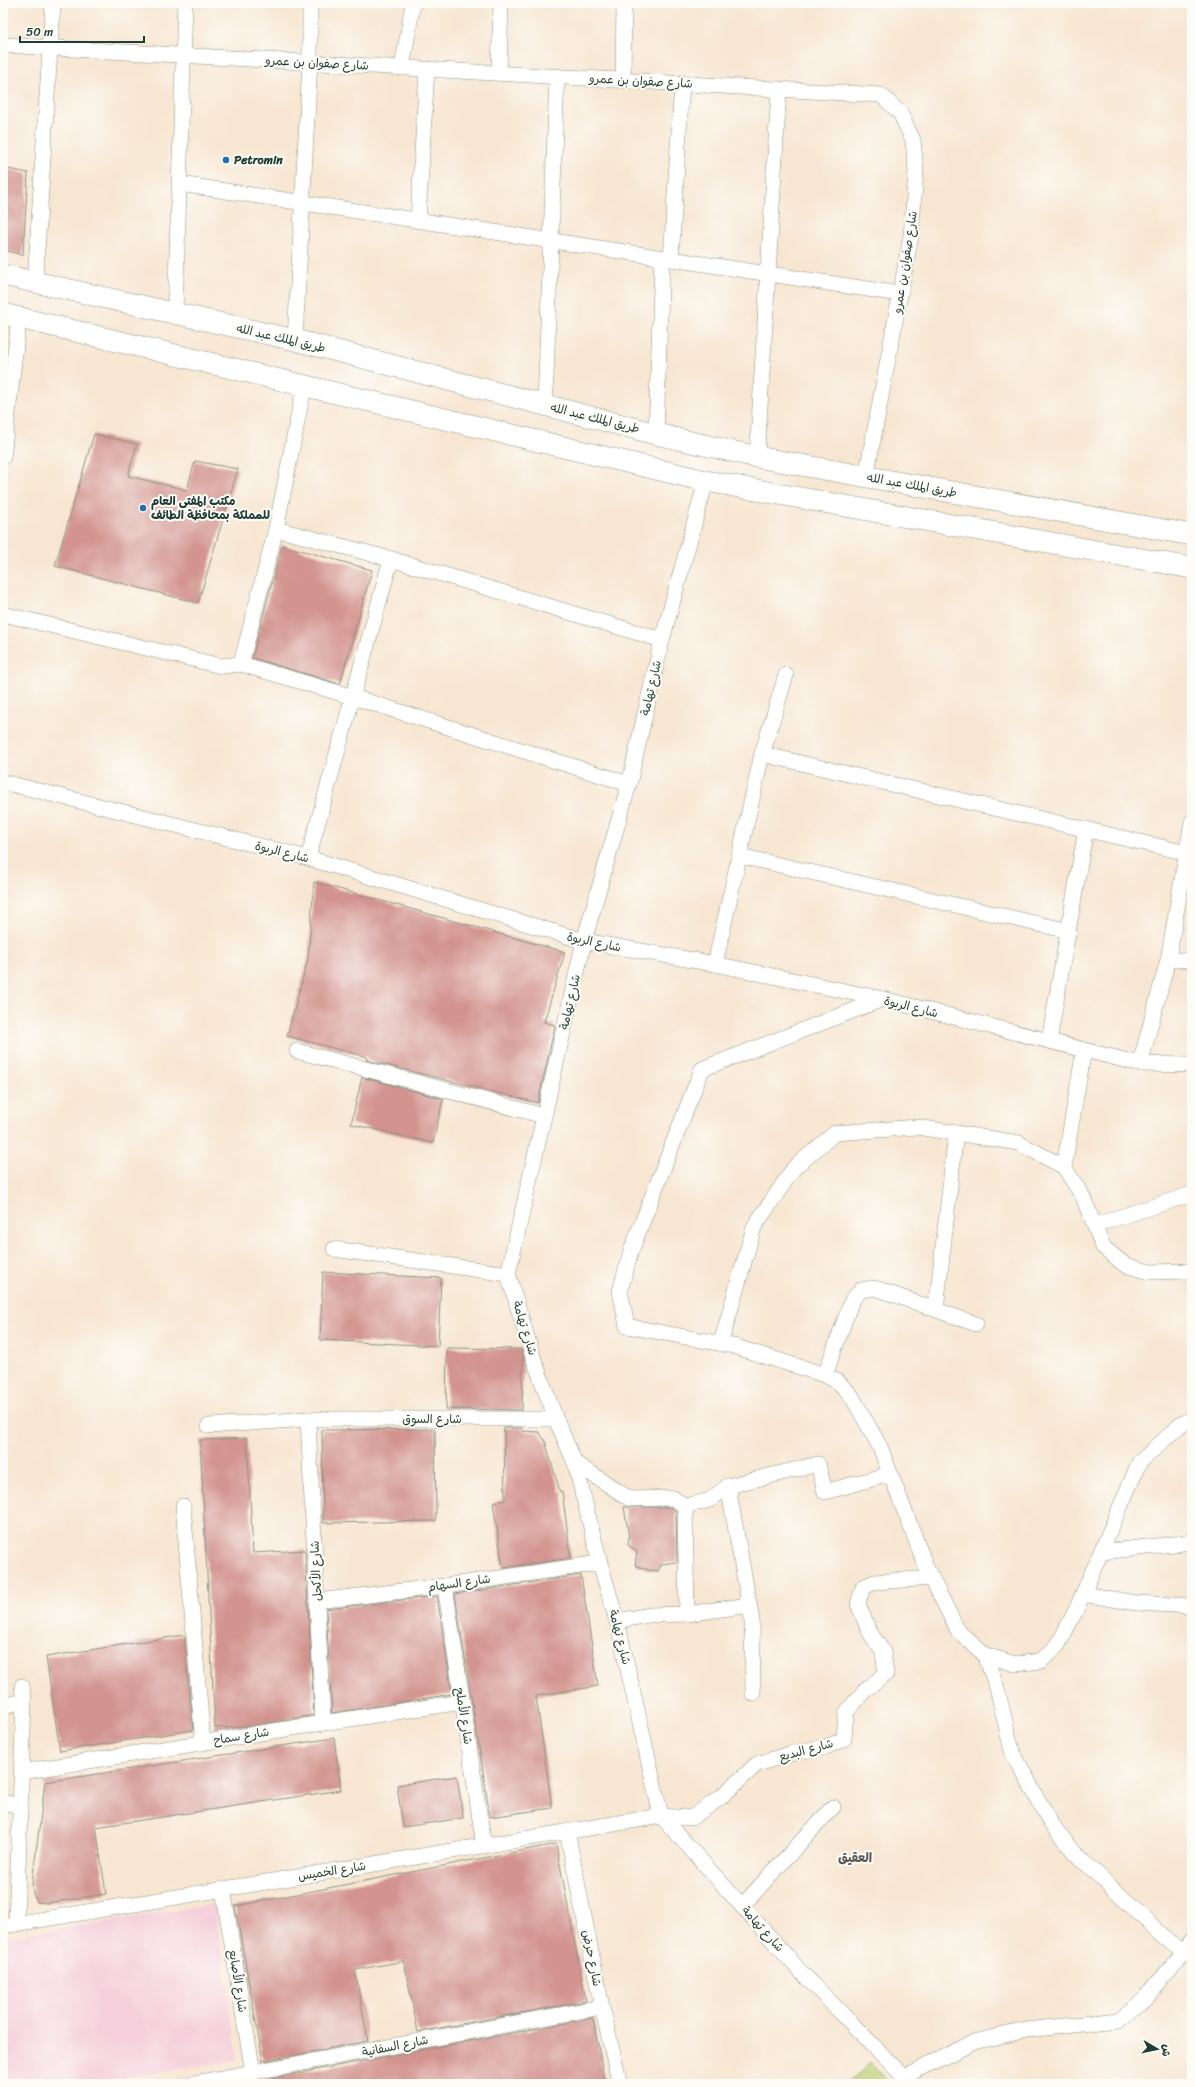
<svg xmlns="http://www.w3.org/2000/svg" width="1195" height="2087" font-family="Sriracha,'Playpen Sans Arabic',sans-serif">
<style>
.built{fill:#f5cfdb}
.green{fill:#bccd6f;stroke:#6e8552}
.building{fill:#d39490}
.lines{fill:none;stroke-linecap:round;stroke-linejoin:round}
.street-casing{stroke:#8b9282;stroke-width:16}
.secondary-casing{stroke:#8b9282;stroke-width:22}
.street{stroke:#fff;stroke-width:15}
.secondary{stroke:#fff;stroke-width:21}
.poi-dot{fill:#1f6fb2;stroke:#fdfcf7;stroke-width:1.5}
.labels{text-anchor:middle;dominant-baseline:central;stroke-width:4;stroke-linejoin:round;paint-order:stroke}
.street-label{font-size:12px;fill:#1f3d34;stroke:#fdfcf7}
.poi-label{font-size:12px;font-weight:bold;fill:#1f3d34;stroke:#fdfcf7;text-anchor:start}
.neighbourhood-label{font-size:13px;font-weight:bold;fill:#5e5b54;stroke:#fdfcf7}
</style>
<rect width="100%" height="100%" fill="#fdfcf7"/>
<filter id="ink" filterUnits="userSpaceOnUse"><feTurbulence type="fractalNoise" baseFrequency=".025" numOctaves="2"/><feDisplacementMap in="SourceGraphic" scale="8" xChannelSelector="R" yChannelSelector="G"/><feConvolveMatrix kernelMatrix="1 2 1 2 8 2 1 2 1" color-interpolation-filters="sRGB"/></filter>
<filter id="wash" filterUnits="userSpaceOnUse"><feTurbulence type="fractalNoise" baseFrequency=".012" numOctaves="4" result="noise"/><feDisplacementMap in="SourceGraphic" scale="16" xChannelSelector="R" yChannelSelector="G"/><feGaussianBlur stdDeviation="0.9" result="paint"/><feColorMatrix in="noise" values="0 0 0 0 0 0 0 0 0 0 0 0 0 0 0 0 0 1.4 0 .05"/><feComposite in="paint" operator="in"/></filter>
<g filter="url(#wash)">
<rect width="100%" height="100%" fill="#f7e6d1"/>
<path class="built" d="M 215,1904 L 237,2060 L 82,2084 L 3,2084 L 3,1938 Z"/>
<path class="green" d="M 870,2062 L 892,2084 L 847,2084 Z"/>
<g id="blocks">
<g class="building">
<path d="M 3,168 L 28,173 L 23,255 L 3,250 Z"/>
<path d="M 94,434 L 137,444 L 128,476 L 187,490 L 195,461 L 238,469 L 198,603 L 55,566 Z"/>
<path d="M 282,545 L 372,570 L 340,684 L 252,658 Z"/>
<path d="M 314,882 L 565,952 L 544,1022 L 555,1025 L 538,1103 L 366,1060 L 367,1057 L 287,1036 L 308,959 Z"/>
<path d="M 362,1077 L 443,1099 L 433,1143 L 351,1124 Z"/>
<path d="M 323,1272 L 441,1278 L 438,1346 L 320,1340 Z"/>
<path d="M 447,1348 L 521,1349 L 523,1355 L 522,1410 L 446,1409 Z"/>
<path d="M 504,1428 L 522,1428 L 522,1431 L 539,1432 L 545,1441 L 560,1492 L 562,1491 L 571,1558 L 503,1568 L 493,1502 L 505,1500 Z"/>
<path d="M 435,1429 L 436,1521 L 323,1523 L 322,1430 Z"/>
<path d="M 247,1438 L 253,1553 L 305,1550 L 314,1715 L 249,1726 L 215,1728 L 200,1440 Z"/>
<path d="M 624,1507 L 670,1507 L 676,1511 L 677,1562 L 662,1564 L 658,1571 L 648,1570 L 635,1565 L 637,1551 L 628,1545 L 629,1537 Z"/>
<path d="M 581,1575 L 598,1686 L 536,1696 L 552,1808 L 490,1817 L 455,1594 Z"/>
<path d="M 437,1596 L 452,1694 L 332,1713 L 326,1609 Z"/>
<path d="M 184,1635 L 193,1730 L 60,1751 L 46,1657 Z"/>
<path d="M 334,1738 L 341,1790 L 96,1827 L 106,1894 L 47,1903 L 37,1902 L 33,1894 L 32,1884 L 45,1782 Z"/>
<path d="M 457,1776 L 463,1818 L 403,1827 L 397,1785 Z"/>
<path d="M 556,1844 L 586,2001 L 418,2032 L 404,1961 L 355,1970 L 368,2041 L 263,2061 L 235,1906 Z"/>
<path d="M 593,2018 L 605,2084 L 268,2084 L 267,2079 Z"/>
</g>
</g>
</g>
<g filter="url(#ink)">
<use href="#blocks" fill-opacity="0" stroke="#8b9282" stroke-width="1"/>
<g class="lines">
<g class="street-casing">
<g id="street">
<path d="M 3,45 L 881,95 L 900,113 L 913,140 L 916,171 L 911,236 L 866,477"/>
<path d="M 402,68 L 413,3"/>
<path d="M 499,73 L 501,3"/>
<path d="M 623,80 L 624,3"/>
<path d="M 180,184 L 900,294"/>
<path d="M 418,221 L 427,69"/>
<path d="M 671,259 L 682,83"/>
<path d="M 35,282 L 53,3"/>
<path d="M 175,314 L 185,3"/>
<path d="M 295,340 L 310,62 L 310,3"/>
<path d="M 545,405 L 557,76"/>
<path d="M 656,434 L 662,258"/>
<path d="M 3,457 L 19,318"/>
<path d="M 757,457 L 779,89"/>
<path d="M 706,481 L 662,640 L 629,784 L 584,941 L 508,1274 L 533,1357 L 556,1419 L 575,1463 L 600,1563 L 617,1621 L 661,1816 L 802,1973 L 911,2084"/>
<path d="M 276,529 L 391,559 L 662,640"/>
<path d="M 3,614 L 221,666 L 241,664 L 353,697 L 629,784"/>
<path d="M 241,664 L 276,529 L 304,387"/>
<path d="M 762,754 L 1187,853"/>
<path d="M 3,782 L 308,858 L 584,941 L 715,964 L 883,999 L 1140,1064 L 1192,1065"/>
<path d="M 740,856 L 1069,931"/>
<path d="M 308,858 L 391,559"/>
<path d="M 1168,960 L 1192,960"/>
<path d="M 715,964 L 762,754 L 786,675"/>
<path d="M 883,999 L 702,1069 L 631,1251 L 620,1291 L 627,1326 L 733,1346 L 825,1375 L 838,1382 L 851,1395 L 880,1447 L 927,1569 L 958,1631 L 985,1655 L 1015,1664 L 1041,1661 L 1058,1645 L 1076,1610 L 1139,1463 L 1180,1425 L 1192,1419"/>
<path d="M 1049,1041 L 1086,829"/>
<path d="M 297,1051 L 544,1116"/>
<path d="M 1140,1064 L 1168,960 L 1192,822"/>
<path d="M 1064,1167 L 1083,1197 L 1103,1247 L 1125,1265 L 1149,1272 L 1192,1271"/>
<path d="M 1095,1225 L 1192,1194"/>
<path d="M 334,1249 L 508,1274"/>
<path d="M 936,1309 L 956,1133"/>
<path d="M 721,1343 L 754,1227 L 794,1168 L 835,1133 L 917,1127 L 1019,1143 L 1064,1167 L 1084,1050"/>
<path d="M 825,1375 L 852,1300 L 861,1290 L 875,1288 L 976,1324"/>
<path d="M 308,1419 L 323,1723"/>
<path d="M 209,1426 L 308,1419 L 556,1419"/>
<path d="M 575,1463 L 630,1499 L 673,1498 L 685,1506 L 710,1500 L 728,1486 L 818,1464 L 825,1492 L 890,1474"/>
<path d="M 728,1486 L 752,1620 L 753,1694"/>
<path d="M 183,1506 L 203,1743"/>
<path d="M 1102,1552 L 1192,1542"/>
<path d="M 445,1586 L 484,1846"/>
<path d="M 1083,1594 L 1136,1603 L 1192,1606"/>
<path d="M 317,1601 L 445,1586 L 600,1563"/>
<path d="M 687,1614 L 749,1605"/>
<path d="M 617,1621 L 649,1615 L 687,1614 L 685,1506"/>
<path d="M 985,1655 L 997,1688 L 1012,1751 L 1051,1824 L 1075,1853 L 1182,1954"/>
<path d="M 3,1706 L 24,1701"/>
<path d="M 21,1772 L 323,1723 L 462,1702"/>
<path d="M 3,1802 L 19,1806"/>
<path d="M 567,1831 L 602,2007 L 620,2084"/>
<path d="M 223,1889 L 253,2073"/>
<path d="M 742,1906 L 833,1807"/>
<path d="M 16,1924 L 24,1701 L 22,1686"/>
<path d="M 3,1926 L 661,1816 L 691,1818 L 720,1798 L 757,1764 L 793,1753 L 826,1747 L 844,1739 L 846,1713 L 865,1690 L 886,1674 L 883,1652 L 869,1631 L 858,1604 L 863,1587 L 875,1582 L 932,1578"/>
<path d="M 905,2076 L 974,2042 L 1026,2030 L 1119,2020 L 1145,2000 L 1192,1940"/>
<path d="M 189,2084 L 602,2007"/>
</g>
</g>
<g class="secondary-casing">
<g id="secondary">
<path d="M 3,275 L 295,340 L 656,434 L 757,457 L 1192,535"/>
<path d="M 3,314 L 706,481 L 1192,568"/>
</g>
</g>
<use href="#street" class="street"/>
<use href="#secondary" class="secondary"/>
</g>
</g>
<g class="poi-dot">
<circle cx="226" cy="160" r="4"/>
<circle cx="143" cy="508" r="4"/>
</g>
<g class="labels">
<g class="street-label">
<text transform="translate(317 63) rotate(3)">شارع صفوان بن عمرو</text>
<text transform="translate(641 81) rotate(3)">شارع صفوان بن عمرو</text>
<text transform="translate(905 262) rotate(-81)">شارع صفوان بن عمرو</text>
<text transform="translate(281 338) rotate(13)">طريق الملك عبد الله</text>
<text transform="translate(595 418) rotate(14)">طريق الملك عبد الله</text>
<text transform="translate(912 485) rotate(10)">طريق الملك عبد الله</text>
<text transform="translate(651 688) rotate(-77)">شارع تهامة</text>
<text transform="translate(282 852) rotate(14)">شارع الربوة</text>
<text transform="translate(594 942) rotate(12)">شارع الربوة</text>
<text transform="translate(570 1002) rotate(-77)">شارع تهامة</text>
<text transform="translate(911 1007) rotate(14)">شارع الربوة</text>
<text transform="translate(525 1328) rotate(73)">شارع تهامة</text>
<text x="432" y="1419">شارع السوق</text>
<text transform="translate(316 1571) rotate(-93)">شارع الأكحل</text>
<text transform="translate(459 1583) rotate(-8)">شارع السهام</text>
<text transform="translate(620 1637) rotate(76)">شارع تهامة</text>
<text transform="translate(464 1716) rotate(81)">شارع الأملح</text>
<text transform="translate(241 1736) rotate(-9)">شارع سماح</text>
<text transform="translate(806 1750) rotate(-15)">شارع البديع</text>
<text transform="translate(332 1871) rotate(-9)">شارع الخميس</text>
<text transform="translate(763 1929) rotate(48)">شارع تهامة</text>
<text transform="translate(592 1958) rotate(79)">شارع حرض</text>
<text transform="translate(238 1981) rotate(81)">شارع الأصابع</text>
<text transform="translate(395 2046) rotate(-11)">شارع السفانية</text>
</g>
<g class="poi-label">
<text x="234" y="160">Petromin</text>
<text x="151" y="501">مكتب المفتي العام<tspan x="151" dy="14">للمملكة بمحافظة الطائف</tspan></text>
</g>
<g class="neighbourhood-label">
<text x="855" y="1857">العقيق</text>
</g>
</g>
<rect width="1195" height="2087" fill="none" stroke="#fdfcf7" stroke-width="16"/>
<g transform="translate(1157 2049) rotate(99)" stroke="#fdfcf7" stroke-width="3" paint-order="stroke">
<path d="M0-3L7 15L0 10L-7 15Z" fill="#1f3d34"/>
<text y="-6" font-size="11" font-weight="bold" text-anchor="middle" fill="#1f3d34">ش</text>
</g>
<path d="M20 36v6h124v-6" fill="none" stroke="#1f3d34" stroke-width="2"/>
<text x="26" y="36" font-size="12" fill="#1f3d34" stroke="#fdfcf7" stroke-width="3" paint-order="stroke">50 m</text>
</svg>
